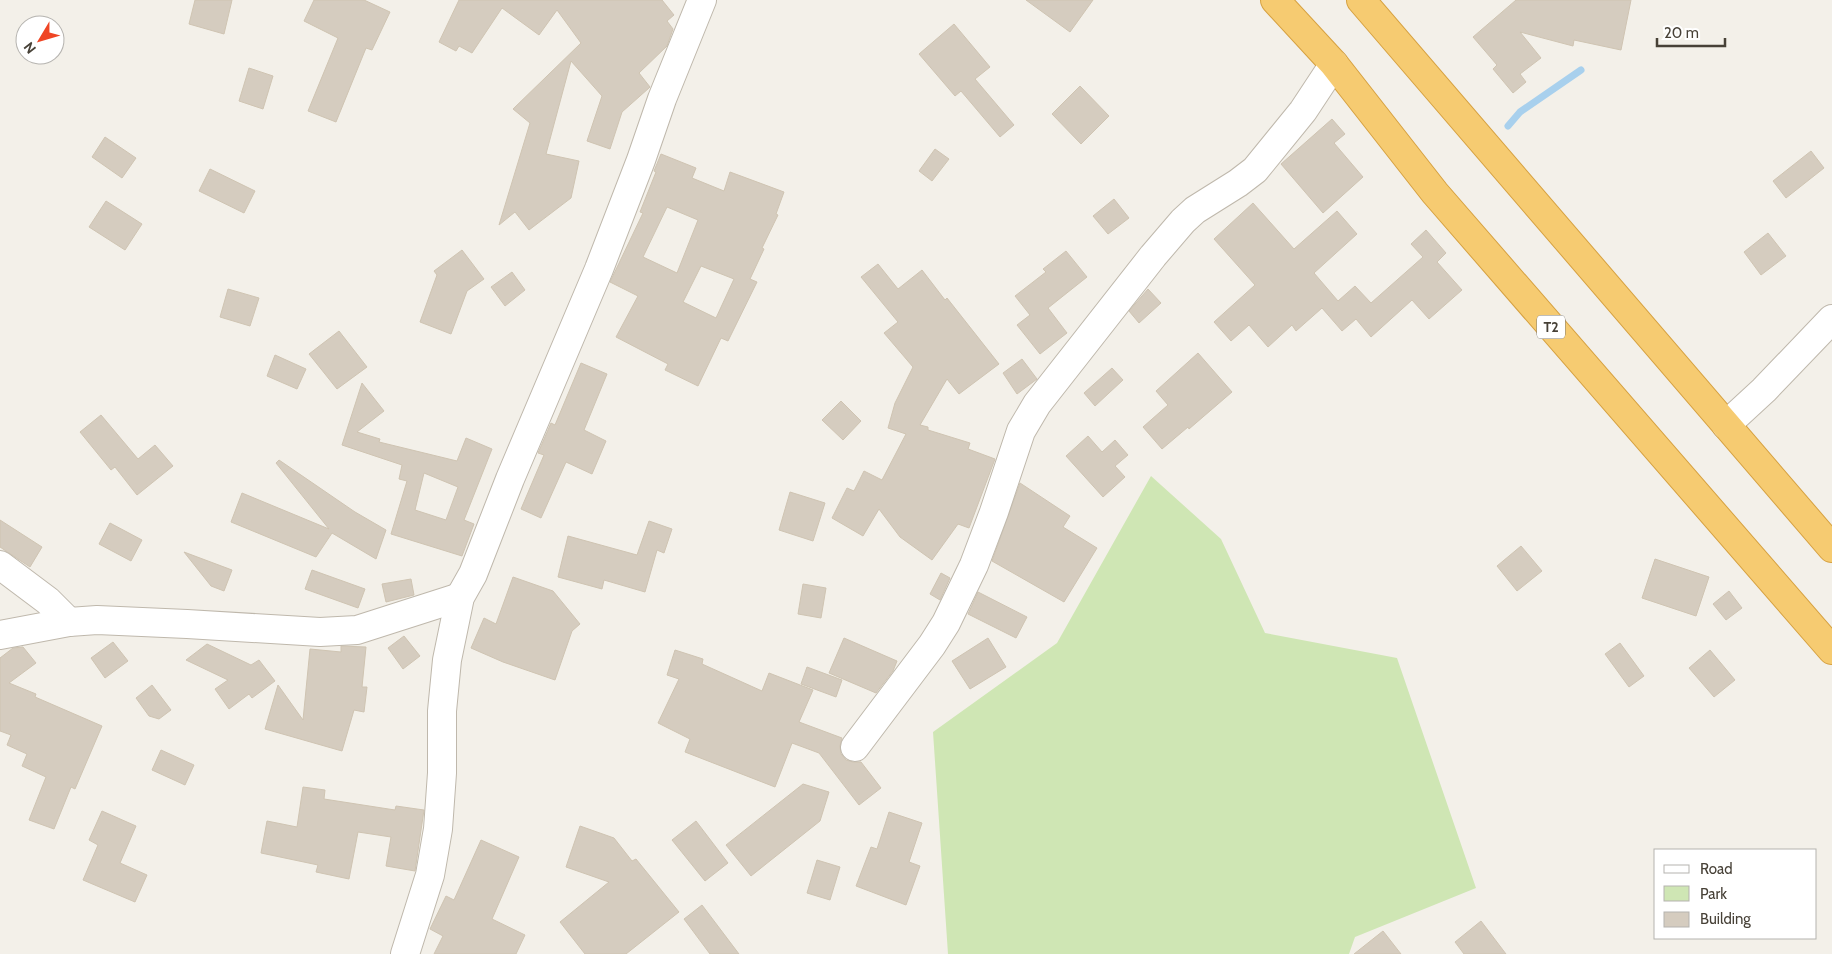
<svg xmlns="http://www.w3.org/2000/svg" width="1832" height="954" font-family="Cabin,sans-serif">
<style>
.green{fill:#cfe6b4}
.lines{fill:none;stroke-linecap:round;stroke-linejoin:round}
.stream{stroke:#a8d0ed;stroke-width:7}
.building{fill:#d5ccbf;stroke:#cfc4b2;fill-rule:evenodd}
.minor-casing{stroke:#bfb8ac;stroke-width:30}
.highway-casing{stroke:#d6a141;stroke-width:30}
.minor{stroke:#fff;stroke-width:28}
.highway{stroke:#f6cb71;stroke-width:28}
.labels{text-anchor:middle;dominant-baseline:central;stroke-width:4;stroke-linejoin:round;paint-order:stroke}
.shield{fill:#fff;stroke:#7e7a73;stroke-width:1}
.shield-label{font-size:14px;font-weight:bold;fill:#474137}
</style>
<rect width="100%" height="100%" fill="#f3f0e9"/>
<path class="green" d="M 1151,476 L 1221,539 L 1265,633 L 1397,658 L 1476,888 L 1355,937 L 1349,954 L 948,954 L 933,732 L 1057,643 Z"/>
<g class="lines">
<path class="stream" d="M 1508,126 L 1520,112 L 1581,70"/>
</g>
<g class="building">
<path d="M 195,0 L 232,0 L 224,34 L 189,24 Z"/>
<path d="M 314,0 L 364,0 L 390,12 L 372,50 L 366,48 L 336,122 L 308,111 L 338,38 L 304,21 Z"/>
<path d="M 459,0 L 662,0 L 674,15 L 667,21 L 673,29 L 667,46 L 639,73 L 650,87 L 649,88 L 622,112 L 610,149 L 587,141 L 602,96 L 571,61 L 546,154 L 579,161 L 571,198 L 529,230 L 515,212 L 499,225 L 530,123 L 513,109 L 581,43 L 557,10 L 539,35 L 502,8 L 472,53 L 459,46 L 456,51 L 439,42 Z"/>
<path d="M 1026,0 L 1093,0 L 1070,32 Z"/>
<path d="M 1516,0 L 1631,0 L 1621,50 L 1574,40 L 1573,46 L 1520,32 L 1541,58 L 1520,74 L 1526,82 L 1513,93 L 1493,69 L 1497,65 L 1473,37 Z"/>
<path d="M 954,24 L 990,67 L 975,79 L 1014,125 L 1000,137 L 961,91 L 955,96 L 919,54 Z"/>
<path d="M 249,68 L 273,76 L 263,109 L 239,101 Z"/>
<path d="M 1080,86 L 1109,116 L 1081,144 L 1052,114 Z"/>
<path d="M 1332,119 L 1345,134 L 1334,143 L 1363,177 L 1323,213 L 1281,164 Z"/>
<path d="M 105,137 L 136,158 L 122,178 L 92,157 Z"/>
<path d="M 935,149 L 949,159 L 932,181 L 919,171 Z"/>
<path d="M 1811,151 L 1824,168 L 1786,198 L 1773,181 Z"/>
<path d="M 661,154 L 696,168 L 692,178 L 724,191 L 730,172 L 784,192 L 776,214 L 778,215 L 762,248 L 764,249 L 750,279 L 757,282 L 728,341 L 721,338 L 698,386 L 665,370 L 668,364 L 616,337 L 638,296 L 610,282 L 643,213 L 640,212 L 656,172 L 654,171 ZM 667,207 L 698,220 L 677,273 L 643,257 ZM 701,266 L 734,279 L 716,318 L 683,302 Z"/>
<path d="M 210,169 L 255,191 L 244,213 L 199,191 Z"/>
<path d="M 1114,199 L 1129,218 L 1108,234 L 1093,216 Z"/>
<path d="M 106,201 L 142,224 L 125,250 L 89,227 Z"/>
<path d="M 1253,203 L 1294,249 L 1337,211 L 1357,234 L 1314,273 L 1338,301 L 1355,286 L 1371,303 L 1423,257 L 1411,244 L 1426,230 L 1446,253 L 1437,262 L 1462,290 L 1429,319 L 1412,300 L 1371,337 L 1356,319 L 1342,331 L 1322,308 L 1296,331 L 1292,325 L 1268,347 L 1249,325 L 1231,341 L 1214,322 L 1255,285 L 1214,239 Z"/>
<path d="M 1768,233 L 1786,256 L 1761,275 L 1744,252 Z"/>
<path d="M 462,250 L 484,279 L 467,291 L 451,334 L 420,322 L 437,275 L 434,271 Z"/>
<path d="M 1066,251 L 1087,277 L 1048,308 L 1067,333 L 1040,354 L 1017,325 L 1030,315 L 1015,296 L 1046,272 L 1043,269 Z"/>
<path d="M 878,264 L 898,289 L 922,270 L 945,300 L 947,298 L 999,364 L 959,394 L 947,379 L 920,425 L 928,427 L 928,430 L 970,443 L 968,449 L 995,459 L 969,528 L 958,524 L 932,560 L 900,537 L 879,509 L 863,536 L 832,518 L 847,488 L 854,491 L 864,471 L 882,480 L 906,434 L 888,428 L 895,403 L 913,367 L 884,333 L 898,322 L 861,277 Z"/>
<path d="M 512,272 L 525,290 L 505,306 L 491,287 Z"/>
<path d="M 228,289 L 259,298 L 250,326 L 220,317 Z"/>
<path d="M 1148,289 L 1161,303 L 1139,323 L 1129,311 Z"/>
<path d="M 339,331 L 367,367 L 337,389 L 309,354 Z"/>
<path d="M 1198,353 L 1232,392 L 1189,429 L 1188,427 L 1162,449 L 1143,427 L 1168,405 L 1156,391 Z"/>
<path d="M 275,355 L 306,369 L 297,389 L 267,376 Z"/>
<path d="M 1022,359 L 1037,379 L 1017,394 L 1003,373 Z"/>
<path d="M 581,363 L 607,374 L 584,430 L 606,441 L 592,474 L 566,462 L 541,518 L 521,509 L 544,455 L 538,453 L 551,423 L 555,425 Z"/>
<path d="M 1112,368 L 1123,380 L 1095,406 L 1084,393 Z"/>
<path d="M 362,383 L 384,411 L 357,432 L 380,439 L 379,442 L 457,461 L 466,438 L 492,449 L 464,520 L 474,524 L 462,556 L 391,534 L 407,481 L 399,479 L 402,465 L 342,445 ZM 424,473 L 458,487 L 446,520 L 415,510 Z"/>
<path d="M 841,401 L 861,421 L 843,440 L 822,420 Z"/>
<path d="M 101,415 L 138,459 L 155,445 L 173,466 L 137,495 L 115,467 L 111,470 L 80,432 Z"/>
<path d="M 1088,436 L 1102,452 L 1115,440 L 1128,455 L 1115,466 L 1125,477 L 1103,497 L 1066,456 Z"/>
<path d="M 279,460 L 355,512 L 386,530 L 376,559 L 332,533 L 316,557 L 231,522 L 242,493 L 329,529 L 276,463 Z"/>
<path d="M 1020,483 L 1070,516 L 1063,527 L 1097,548 L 1064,602 L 992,561 Z"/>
<path d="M 790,492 L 825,503 L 813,541 L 779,530 Z"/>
<path d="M 0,520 L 42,547 L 30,567 L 0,547 Z"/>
<path d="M 649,521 L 672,529 L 664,553 L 657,550 L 645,592 L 604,580 L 602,589 L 558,577 L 568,536 L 637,555 Z"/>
<path d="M 110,523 L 142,540 L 131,561 L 99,544 Z"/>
<path d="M 1521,546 L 1542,571 L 1517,591 L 1497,566 Z"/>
<path d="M 184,552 L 232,570 L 224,591 L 211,586 Z"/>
<path d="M 1655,559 L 1709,577 L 1696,616 L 1642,598 Z"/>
<path d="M 312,570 L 365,589 L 358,608 L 305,589 Z"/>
<path d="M 941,573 L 950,578 L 940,600 L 930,594 Z"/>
<path d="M 513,577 L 553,591 L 580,624 L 572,631 L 555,680 L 503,662 L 471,648 L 484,618 L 496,624 Z"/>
<path d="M 411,579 L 414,595 L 386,602 L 382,584 Z"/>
<path d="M 803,584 L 826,588 L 821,618 L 798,614 Z"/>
<path d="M 1729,591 L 1742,608 L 1726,620 L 1713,604 Z"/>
<path d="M 978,592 L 1027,617 L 1016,638 L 968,614 Z"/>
<path d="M 404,636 L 420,656 L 403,669 L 388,648 Z"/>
<path d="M 844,638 L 897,661 L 893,671 L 876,693 L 829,673 Z"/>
<path d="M 988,638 L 1006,667 L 970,689 L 952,661 Z"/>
<path d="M 113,642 L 128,661 L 105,678 L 91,658 Z"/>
<path d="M 1620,643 L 1644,676 L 1629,687 L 1605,654 Z"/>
<path d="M 207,644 L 251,665 L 259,660 L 275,681 L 252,698 L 249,694 L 229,709 L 215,689 L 228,680 L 186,660 Z"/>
<path d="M 341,646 L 366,647 L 362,687 L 367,687 L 364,712 L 354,710 L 342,751 L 265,729 L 278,685 L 303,720 L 310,649 L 341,652 Z"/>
<path d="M 23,647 L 36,663 L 9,683 L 36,694 L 35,697 L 102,726 L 75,789 L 71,787 L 54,829 L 29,820 L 46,777 L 22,766 L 27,754 L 7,745 L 11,735 L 0,731 L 0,658 L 13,648 Z"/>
<path d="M 675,650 L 703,659 L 702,664 L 762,691 L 769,673 L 813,690 L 799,722 L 842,738 L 840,746 L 841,754 L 846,760 L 853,762 L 861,762 L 881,788 L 859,805 L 819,753 L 792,743 L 775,787 L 685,752 L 690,739 L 658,723 L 679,679 L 667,675 Z"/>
<path d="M 1710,650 L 1735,680 L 1714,697 L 1689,668 Z"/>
<path d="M 807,667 L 842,680 L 836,697 L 801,684 Z"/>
<path d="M 152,685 L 171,710 L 159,719 L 149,716 L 136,698 Z"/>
<path d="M 161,750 L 194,765 L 185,785 L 152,770 Z"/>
<path d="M 803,784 L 829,792 L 820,821 L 751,876 L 726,845 Z"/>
<path d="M 303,787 L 325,790 L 324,799 L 395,810 L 396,806 L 424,810 L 415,871 L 386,866 L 391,837 L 358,832 L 349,879 L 316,872 L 318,865 L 261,853 L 267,821 L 297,827 Z"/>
<path d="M 102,811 L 136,826 L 120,863 L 147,875 L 135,902 L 83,880 L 98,845 L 89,840 Z"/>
<path d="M 889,812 L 922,823 L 909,862 L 920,866 L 906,905 L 856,886 L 871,847 L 877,849 Z"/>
<path d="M 696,821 L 728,863 L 705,881 L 672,840 Z"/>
<path d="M 580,826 L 614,838 L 632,861 L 636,859 L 679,912 L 626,954 L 585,954 L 560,922 L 609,882 L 566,867 Z"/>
<path d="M 481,840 L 519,857 L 492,919 L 525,935 L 516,954 L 434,954 L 443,936 L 430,929 L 446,896 L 454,900 Z"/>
<path d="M 817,860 L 840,867 L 830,900 L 807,893 Z"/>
<path d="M 702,905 L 739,954 L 710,954 L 684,919 Z"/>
<path d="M 1481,921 L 1506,954 L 1464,954 L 1455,942 Z"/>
<path d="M 1383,931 L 1401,954 L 1354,954 Z"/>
</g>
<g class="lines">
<g class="minor-casing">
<g id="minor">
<path d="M 1726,425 L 1764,390 L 1832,319"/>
<path d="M 0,565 L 48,601 L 69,622"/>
<path d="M 0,635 L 69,622 L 97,620 L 187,624 L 320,632 L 357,630 L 460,597"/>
<path d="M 855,747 L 932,645 L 946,623 L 974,565 L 994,512 L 1021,431 L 1037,404 L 1153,256 L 1183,221 L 1195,210 L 1238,183 L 1255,170 L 1303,111 L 1334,64"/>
<path d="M 405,954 L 430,875 L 438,829 L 442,773 L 442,711 L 447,660 L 460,597 L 473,574 L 510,479 L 599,269 L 641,160 L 662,99 L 702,0"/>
</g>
</g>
<g class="highway-casing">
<g id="highway">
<path d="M 1275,0 L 1334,64 L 1435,193 L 1832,650"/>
<path d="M 1361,0 L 1832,548"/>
</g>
</g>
<use href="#minor" class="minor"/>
<use href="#highway" class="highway"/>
</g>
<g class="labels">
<rect class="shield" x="1537" y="315.5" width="28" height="23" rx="4"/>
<g class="shield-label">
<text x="1551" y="327">T2</text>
</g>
</g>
<rect x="1654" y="849" width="162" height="90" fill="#ffffff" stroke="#b5b3af"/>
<rect x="1664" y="865" width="25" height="8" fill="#ffffff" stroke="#b5b3af"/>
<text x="1700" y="874" font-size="15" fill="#474137">Road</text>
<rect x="1664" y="886" width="25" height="15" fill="#cfe6b4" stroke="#b5b3af"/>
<text x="1700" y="899" font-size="15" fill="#474137">Park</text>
<rect x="1664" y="912" width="25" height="15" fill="#d5ccbf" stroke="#b5b3af"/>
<text x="1700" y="924" font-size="15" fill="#474137">Building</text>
<g transform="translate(40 40) rotate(232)"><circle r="24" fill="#ffffff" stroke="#b5b3af"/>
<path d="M0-4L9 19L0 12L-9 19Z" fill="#ef4524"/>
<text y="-8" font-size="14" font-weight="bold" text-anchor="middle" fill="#474137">N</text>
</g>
<path d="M1657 38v8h68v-8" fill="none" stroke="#474137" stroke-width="2.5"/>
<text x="1664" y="38" font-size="15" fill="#474137" stroke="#ffffff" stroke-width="4" paint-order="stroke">20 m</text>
</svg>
